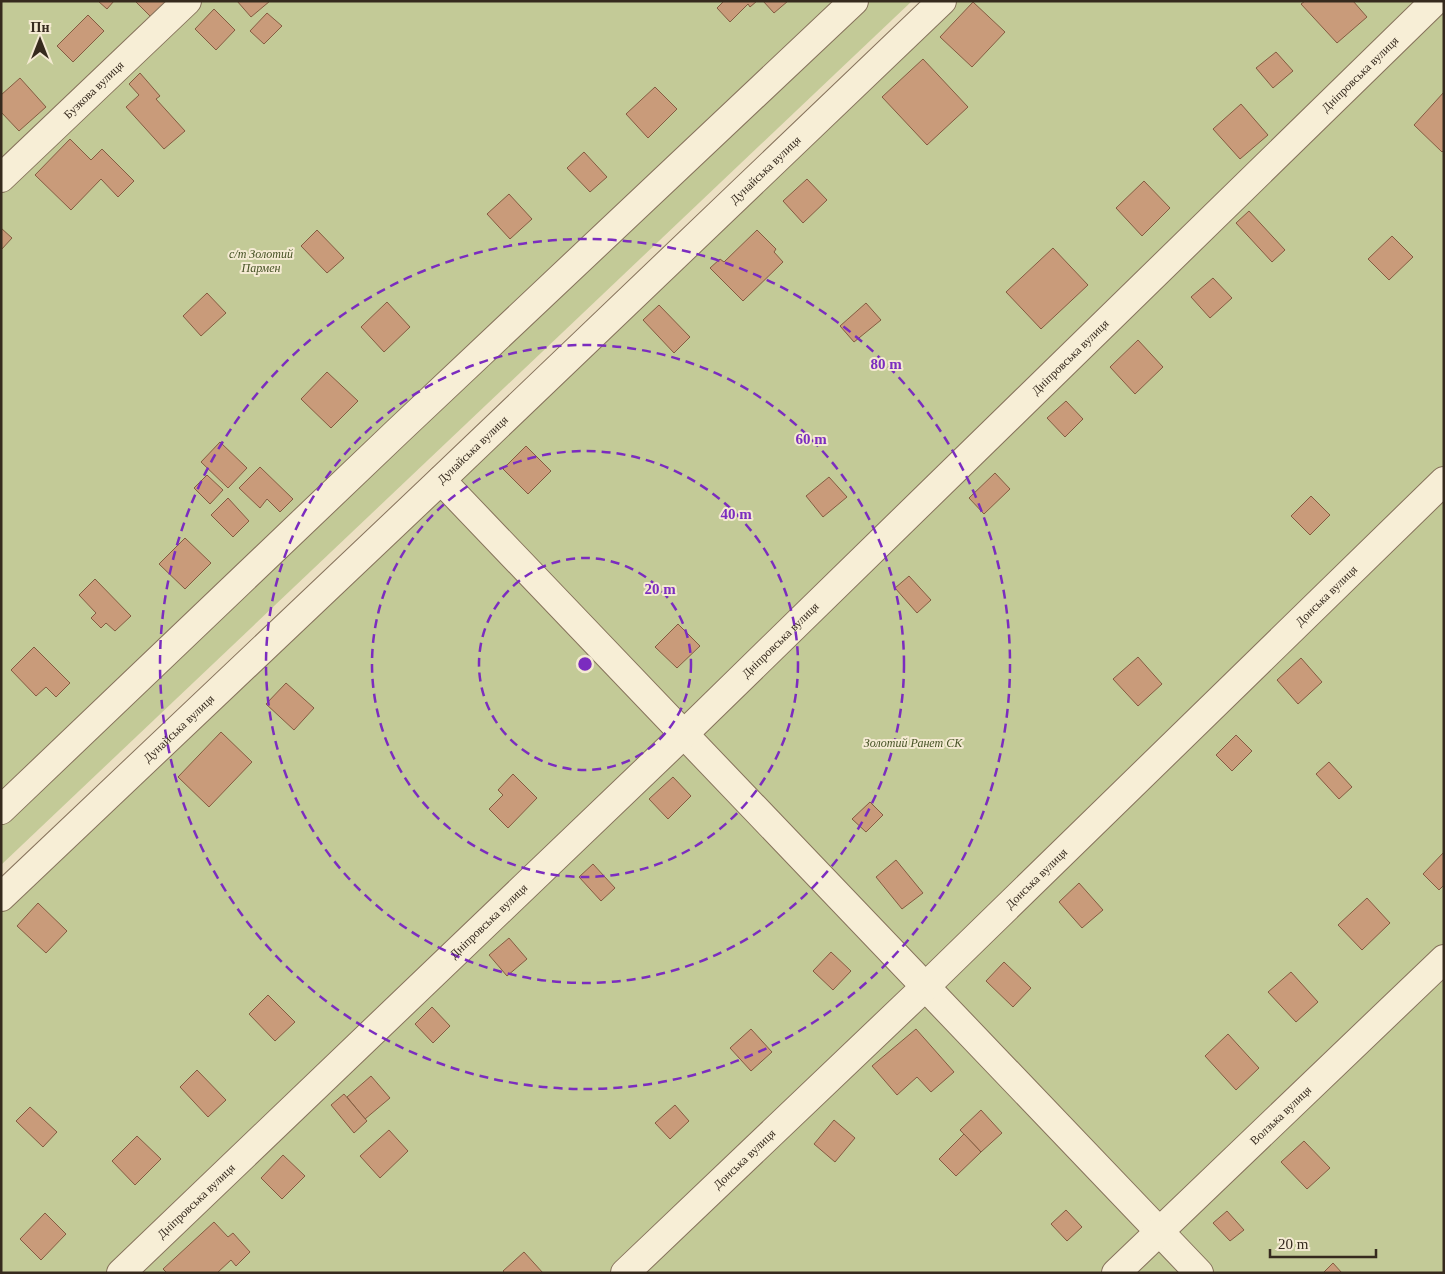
<svg xmlns="http://www.w3.org/2000/svg" width="1445" height="1274" font-family="Georgia,serif">
<style>
.green{fill:#c3ca97}
.building{fill:#c99b7a;stroke:#845c41}
.lines{fill:none;stroke-linecap:round;stroke-linejoin:round}
.minor-casing{stroke:#86725b;stroke-width:30}
.minor{stroke:#f7eed6;stroke-width:28}
.ring{fill:none;stroke:#7b2cbf;stroke-width:2.5;stroke-dasharray:9 6}
.labels{text-anchor:middle;dominant-baseline:central;stroke-width:4;stroke-linejoin:round;paint-order:stroke}
.street-label{font-size:12px;fill:#362a1e;stroke:#f4ead2}
.park-label{font-size:12px;font-style:italic;fill:#465225;stroke:#f4ead2}
.centre{fill:#7b2cbf;stroke:#f4ead2;stroke-width:2.5}
.ring-label{font-size:15px;text-anchor:middle;font-weight:bold;fill:#7b2cbf;stroke:#f4ead2;stroke-width:4;stroke-linejoin:round;paint-order:stroke}
</style>
<rect width="100%" height="100%" fill="#ece0c3"/>
<g class="green">
<path d="M 1,1 L 912,1 L 1,865 Z"/>
<path d="M 928,1 L 1444,1 L 1444,1273 L 1,1273 L 1,881 Z"/>
</g>
<g class="building">
<path d="M 98,1 L 114,1 L 107,9 Z"/>
<path d="M 135,1 L 164,1 L 166,3 L 152,18 Z"/>
<path d="M 237,1 L 270,1 L 251,17 Z"/>
<path d="M 724,1 L 757,1 L 750,7 L 748,4 L 730,22 L 717,8 Z"/>
<path d="M 763,1 L 788,1 L 774,13 Z"/>
<path d="M 1305,1 L 1353,1 L 1367,17 L 1337,43 L 1301,4 Z"/>
<path d="M 973,2 L 1005,32 L 972,67 L 940,37 Z"/>
<path d="M 214,9 L 235,30 L 216,50 L 195,29 Z"/>
<path d="M 267,13 L 282,26 L 264,44 L 250,31 Z"/>
<path d="M 88,15 L 104,31 L 73,62 L 57,46 Z"/>
<path d="M 1276,52 L 1293,71 L 1273,88 L 1256,68 Z"/>
<path d="M 923,59 L 968,107 L 927,145 L 882,97 Z"/>
<path d="M 140,73 L 160,96 L 156,99 L 185,131 L 164,149 L 126,107 L 139,95 L 129,84 Z"/>
<path d="M 20,78 L 46,107 L 19,131 L 1,112 L 1,95 Z"/>
<path d="M 655,87 L 677,109 L 648,138 L 626,114 Z"/>
<path d="M 1444,92 L 1444,150 L 1442,152 L 1414,125 Z"/>
<path d="M 1241,104 L 1268,135 L 1240,159 L 1213,129 Z"/>
<path d="M 70,139 L 91,160 L 102,149 L 134,181 L 118,197 L 101,179 L 71,210 L 35,175 Z"/>
<path d="M 584,152 L 607,177 L 590,192 L 567,168 Z"/>
<path d="M 807,179 L 827,200 L 803,223 L 783,201 Z"/>
<path d="M 1144,181 L 1170,208 L 1142,236 L 1116,208 Z"/>
<path d="M 509,194 L 532,219 L 510,239 L 487,214 Z"/>
<path d="M 1249,211 L 1285,250 L 1272,262 L 1236,223 Z"/>
<path d="M 1,228 L 12,238 L 1,250 Z"/>
<path d="M 317,230 L 344,258 L 327,273 L 301,246 Z"/>
<path d="M 757,230 L 776,249 L 774,252 L 783,262 L 743,301 L 710,268 L 720,259 L 724,262 Z"/>
<path d="M 1392,236 L 1413,257 L 1389,280 L 1368,259 Z"/>
<path d="M 1053,248 L 1088,285 L 1041,329 L 1006,292 Z"/>
<path d="M 1213,278 L 1232,298 L 1210,318 L 1191,297 Z"/>
<path d="M 207,293 L 226,313 L 201,336 L 183,316 Z"/>
<path d="M 387,302 L 410,327 L 384,352 L 361,327 Z"/>
<path d="M 866,303 L 881,320 L 854,342 L 840,326 Z"/>
<path d="M 659,305 L 690,337 L 674,353 L 643,320 Z"/>
<path d="M 1138,340 L 1163,367 L 1135,394 L 1110,367 Z"/>
<path d="M 327,372 L 358,401 L 331,428 L 301,399 Z"/>
<path d="M 1066,401 L 1083,419 L 1065,437 L 1047,418 Z"/>
<path d="M 220,442 L 247,468 L 228,488 L 201,462 Z"/>
<path d="M 526,446 L 551,471 L 528,494 L 503,469 Z"/>
<path d="M 260,467 L 293,499 L 280,512 L 267,499 L 260,508 L 239,488 Z"/>
<path d="M 995,473 L 1010,489 L 984,514 L 969,498 Z"/>
<path d="M 207,475 L 223,490 L 210,504 L 194,488 Z"/>
<path d="M 829,477 L 847,497 L 823,517 L 806,496 Z"/>
<path d="M 1311,496 L 1330,515 L 1310,535 L 1291,516 Z"/>
<path d="M 228,498 L 249,521 L 233,537 L 211,515 Z"/>
<path d="M 185,538 L 211,563 L 185,589 L 159,564 Z"/>
<path d="M 909,576 L 931,600 L 917,613 L 895,588 Z"/>
<path d="M 95,579 L 131,616 L 115,631 L 106,623 L 101,628 L 91,618 L 96,613 L 79,595 Z"/>
<path d="M 678,624 L 700,646 L 677,668 L 655,647 Z"/>
<path d="M 34,647 L 70,683 L 56,697 L 46,687 L 36,696 L 11,670 Z"/>
<path d="M 1138,657 L 1162,684 L 1138,706 L 1113,679 Z"/>
<path d="M 1301,658 L 1322,682 L 1298,704 L 1277,680 Z"/>
<path d="M 286,683 L 314,708 L 294,730 L 266,704 Z"/>
<path d="M 221,732 L 252,762 L 209,807 L 178,777 Z"/>
<path d="M 1236,735 L 1252,751 L 1232,771 L 1216,755 Z"/>
<path d="M 1329,762 L 1352,787 L 1339,799 L 1316,774 Z"/>
<path d="M 513,774 L 537,798 L 508,828 L 489,809 L 503,795 L 498,790 Z"/>
<path d="M 673,777 L 691,796 L 668,819 L 649,799 Z"/>
<path d="M 870,802 L 883,815 L 866,832 L 852,819 Z"/>
<path d="M 1444,852 L 1444,885 L 1439,890 L 1423,874 Z"/>
<path d="M 896,860 L 923,893 L 902,909 L 876,877 Z"/>
<path d="M 593,864 L 615,888 L 601,901 L 579,877 Z"/>
<path d="M 1079,883 L 1103,910 L 1082,928 L 1059,902 Z"/>
<path d="M 1367,898 L 1390,923 L 1362,950 L 1338,925 Z"/>
<path d="M 38,903 L 67,931 L 46,953 L 17,926 Z"/>
<path d="M 509,938 L 527,959 L 507,976 L 489,955 Z"/>
<path d="M 831,952 L 851,971 L 833,990 L 813,971 Z"/>
<path d="M 1004,962 L 1031,988 L 1013,1007 L 986,981 Z"/>
<path d="M 1291,972 L 1318,1002 L 1296,1022 L 1268,992 Z"/>
<path d="M 268,995 L 295,1022 L 275,1041 L 249,1014 Z"/>
<path d="M 432,1007 L 450,1026 L 433,1043 L 415,1024 Z"/>
<path d="M 751,1029 L 772,1052 L 751,1071 L 730,1048 Z"/>
<path d="M 916,1029 L 954,1072 L 931,1092 L 917,1077 L 897,1095 L 872,1066 Z"/>
<path d="M 1228,1034 L 1259,1068 L 1236,1090 L 1205,1056 Z"/>
<path d="M 197,1070 L 226,1100 L 208,1117 L 180,1087 Z"/>
<path d="M 371,1076 L 390,1098 L 365,1119 L 347,1097 Z"/>
<path d="M 344,1094 L 367,1121 L 354,1133 L 331,1105 Z"/>
<path d="M 675,1105 L 689,1121 L 670,1139 L 655,1123 Z"/>
<path d="M 30,1107 L 57,1132 L 43,1147 L 16,1121 Z"/>
<path d="M 981,1110 L 1002,1133 L 981,1152 L 960,1130 Z"/>
<path d="M 834,1120 L 855,1138 L 835,1162 L 814,1144 Z"/>
<path d="M 389,1130 L 408,1151 L 380,1178 L 360,1156 Z"/>
<path d="M 964,1134 L 981,1152 L 956,1176 L 939,1159 Z"/>
<path d="M 137,1136 L 161,1159 L 135,1185 L 112,1161 Z"/>
<path d="M 1304,1141 L 1330,1168 L 1307,1189 L 1281,1162 Z"/>
<path d="M 283,1155 L 305,1176 L 282,1199 L 261,1178 Z"/>
<path d="M 1066,1210 L 1082,1227 L 1067,1241 L 1051,1224 Z"/>
<path d="M 1227,1211 L 1244,1230 L 1230,1241 L 1213,1223 Z"/>
<path d="M 45,1213 L 66,1234 L 41,1260 L 20,1239 Z"/>
<path d="M 214,1222 L 228,1237 L 233,1233 L 250,1252 L 236,1266 L 231,1260 L 217,1273 L 167,1273 L 163,1269 Z"/>
<path d="M 524,1252 L 543,1273 L 505,1273 L 503,1271 Z"/>
<path d="M 1333,1263 L 1342,1273 L 1323,1273 Z"/>
</g>
<g class="lines">
<g class="minor-casing">
<g id="minor">
<path id="s1" d="M 1,178 L 187,1"/>
<path d="M 441,480 L 1199,1273"/>
<path d="M 1,810 L 397,432 L 854,1"/>
<path id="s2" d="M 1,897 L 441,480 L 942,1"/>
<path id="s3" d="M 121,1273 L 684,734 L 1435,1"/>
<path id="s4" d="M 625,1273 L 925,987 L 1444,481"/>
<path id="s5" d="M 1116,1273 L 1444,959"/>
</g>
</g>
<use href="#minor" class="minor"/>
</g>
<g class="ring">
<circle cx="585" cy="664" r="106"/>
<circle cx="585" cy="664" r="213"/>
<circle cx="585" cy="664" r="319"/>
<circle cx="585" cy="664" r="425"/>
</g>
<g class="labels">
<g class="street-label">
<text stroke="none"><textPath href="#s3" startOffset="1724">Дніпровська вулиця</textPath></text>
<text stroke="none"><textPath href="#s1" startOffset="128">Бузкова вулиця</textPath></text>
<text stroke="none"><textPath href="#s2" startOffset="1055">Дунайська вулиця</textPath></text>
<text stroke="none"><textPath href="#s3" startOffset="1319">Дніпровська вулиця</textPath></text>
<text stroke="none"><textPath href="#s2" startOffset="650">Дунайська вулиця</textPath></text>
<text stroke="none"><textPath href="#s4" startOffset="975">Донська вулиця</textPath></text>
<text stroke="none"><textPath href="#s3" startOffset="914">Дніпровська вулиця</textPath></text>
<text stroke="none"><textPath href="#s2" startOffset="245">Дунайська вулиця</textPath></text>
<text stroke="none"><textPath href="#s4" startOffset="570">Донська вулиця</textPath></text>
<text stroke="none"><textPath href="#s3" startOffset="509">Дніпровська вулиця</textPath></text>
<text stroke="none"><textPath href="#s5" startOffset="228">Волзька вулиця</textPath></text>
<text stroke="none"><textPath href="#s4" startOffset="165">Донська вулиця</textPath></text>
<text stroke="none"><textPath href="#s3" startOffset="104">Дніпровська вулиця</textPath></text>
</g>
<g class="park-label">
<text x="261" y="254">с/т Золотий<tspan x="261" dy="14">Пармен</tspan></text>
<text x="913" y="743">Золотий Ранет СК</text>
</g>
</g>
<circle cx="585" cy="664" r="8" class="centre"/>
<g class="ring-label">
<text x="886" y="369">80 m</text>
<text x="811" y="444">60 m</text>
<text x="736" y="519">40 m</text>
<text x="660" y="594">20 m</text>
</g>
<rect width="1445" height="1274" fill="none" stroke="#362a1e" stroke-width="5"/>
<g transform="translate(40 40)" stroke="#f4ead2" stroke-width="4" paint-order="stroke">
<path d="M0-4L9 19L0 12L-9 19Z" fill="#362a1e"/>
<text y="-8" font-size="14" font-weight="bold" text-anchor="middle" fill="#362a1e">Пн</text>
</g>
<path d="M1270 1249v8h106v-8" fill="none" stroke="#362a1e" stroke-width="2.5"/>
<text x="1278" y="1249" font-size="15" fill="#362a1e" stroke="#f4ead2" stroke-width="4" paint-order="stroke">20 m</text>
</svg>
